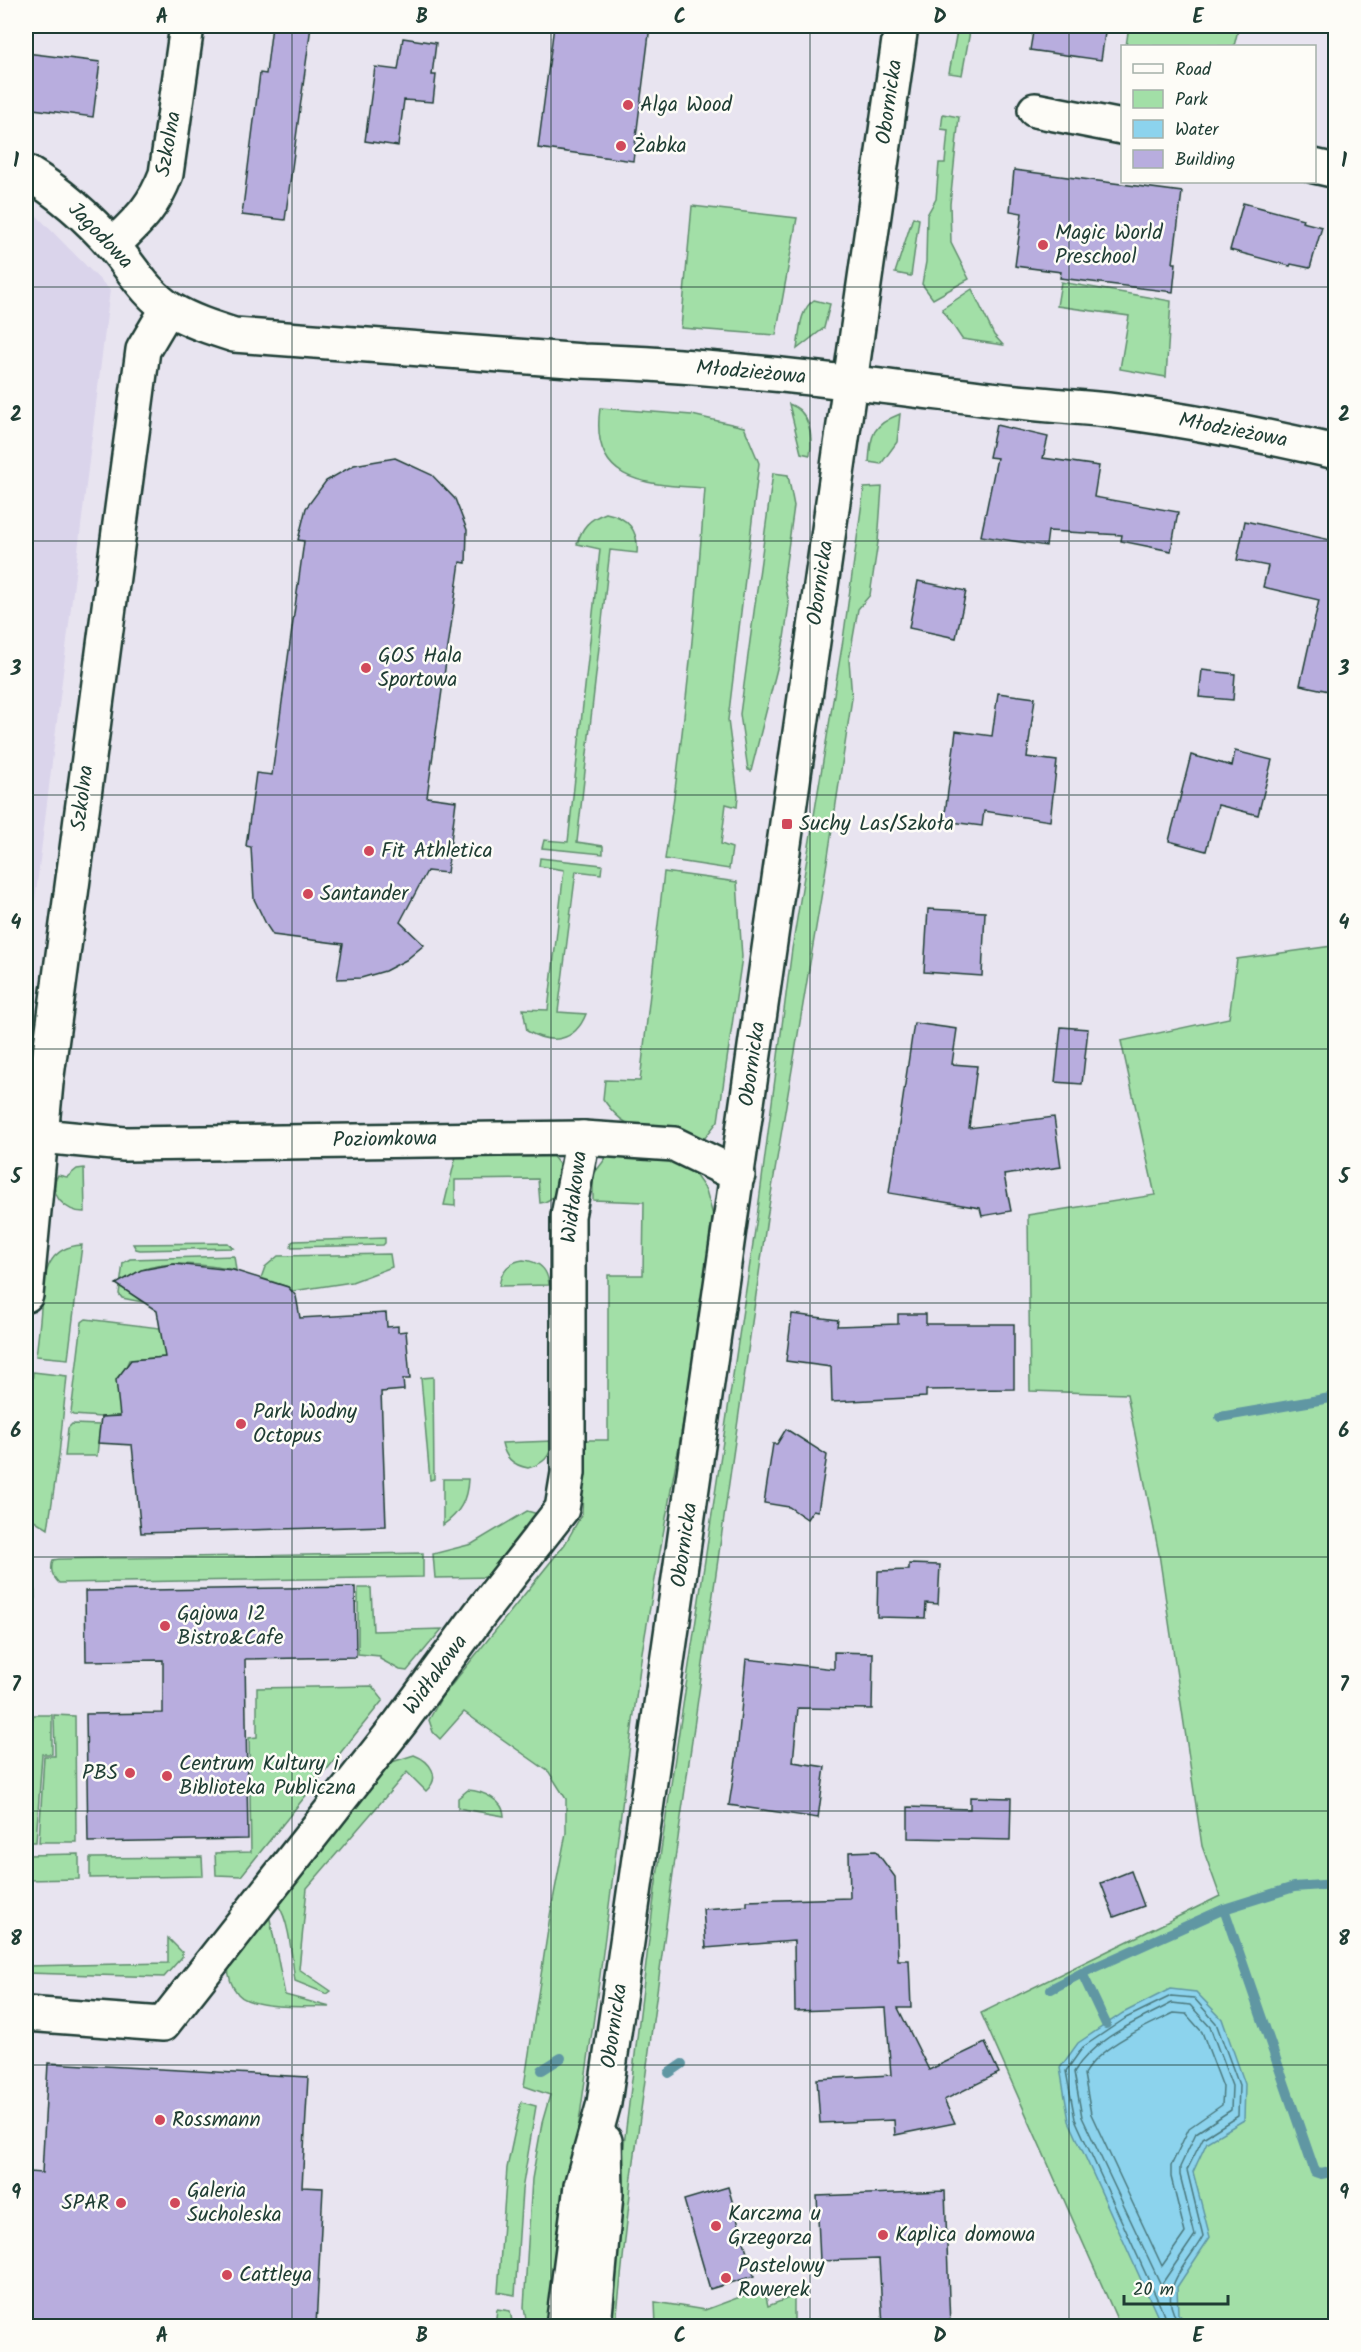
<svg xmlns="http://www.w3.org/2000/svg" width="1361" height="2352" font-family="Kalam,sans-serif">
<style>
.built{fill:#dad4eb}
.green{fill:#a2dfa7;stroke:#608e6e;stroke-width:1.5}
.water{fill:#8cd3ed;stroke:#6097a3;stroke-width:1.5}
.lines{fill:none;stroke-linecap:round;stroke-linejoin:round}
.shore{stroke:#4b797e;stroke-width:1.5}
.stream{stroke:#6097a3;stroke-width:10}
.building{fill:#b8adde;stroke:#1f3d34;stroke-width:1.5}
.minor-casing{stroke:#1f3d34;stroke-width:38}
.major-casing{stroke:#1f3d34;stroke-width:38}
.minor{stroke:#fdfcf7;stroke-width:33}
.major{stroke:#fdfcf7;stroke-width:33}
.grid{fill:none;stroke:#1f3d34;stroke-width:1.5;stroke-opacity:0.55}
.poi-dot{fill:#d1495b;stroke:#fdfcf7;stroke-width:2}
.labels{text-anchor:middle;dominant-baseline:central;stroke-width:5;stroke-linejoin:round;paint-order:stroke}
.street-label{font-size:21px;fill:#1f3d34;stroke:#fdfcf7}
.poi-label{font-size:21px;fill:#1f3d34;stroke:#fdfcf7;text-anchor:start}
.neatline{fill:none;stroke:#1f3d34;stroke-width:2}
.grid-label{font-size:20px;text-anchor:middle;font-weight:bold;fill:#1f3d34}
</style>
<rect width="100%" height="100%" fill="#e8e4f0"/>
<filter id="ink" filterUnits="userSpaceOnUse"><feTurbulence type="fractalNoise" baseFrequency=".0167" numOctaves="2"/><feDisplacementMap in="SourceGraphic" scale="12" xChannelSelector="R" yChannelSelector="G"/><feConvolveMatrix kernelMatrix="1 2 1 2 8 2 1 2 1" color-interpolation-filters="sRGB"/></filter>
<g filter="url(#ink)">
<path class="built" d="M 26,214 L 37,216 L 110,290 L 26,974 Z"/>
<g class="green">
<path d="M 958,26 L 971,26 L 962,75 L 949,73 Z"/>
<path d="M 1129,26 L 1239,26 L 1234,46 L 1126,46 Z"/>
<path d="M 943,114 L 959,117 L 950,204 L 951,243 L 969,279 L 933,299 L 922,284 L 926,262 L 927,215 L 936,199 L 939,163 L 945,163 L 948,130 L 941,129 Z"/>
<path d="M 692,206 L 797,218 L 776,335 L 681,328 Z"/>
<path d="M 913,217 L 919,219 L 911,276 L 895,273 Z"/>
<path d="M 1061,282 L 1171,301 L 1166,377 L 1120,369 L 1129,316 L 1057,306 Z"/>
<path d="M 972,289 L 994,335 L 1003,345 L 962,339 L 942,309 Z"/>
<path d="M 814,300 L 830,304 L 824,328 L 797,349 C 800,332 799,310 814,300 Z"/>
<path d="M 789,404 C 810,411 813,436 810,455 L 801,453 Z"/>
<path d="M 600,408 L 692,415 L 744,427 L 759,463 L 728,720 L 738,796 L 737,807 L 726,804 L 721,844 L 732,848 L 729,869 L 665,859 C 684,736 696,612 705,488 C 648,484 589,485 600,408 Z"/>
<path d="M 900,414 L 897,442 L 881,464 L 869,462 C 871,434 872,425 900,414 Z"/>
<path d="M 773,473 L 788,475 L 794,506 L 784,577 L 789,604 L 783,645 L 751,771 L 748,770 L 740,714 Z"/>
<path d="M 882,487 L 878,542 L 870,595 L 858,609 L 849,660 L 852,698 L 828,856 L 767,1218 L 674,1866 L 632,2176 L 617,2313 L 618,2326 L 602,2326 L 655,1890 L 757,1217 L 792,949 L 843,640 L 864,488 Z"/>
<path d="M 606,513 C 628,517 639,531 637,553 L 610,550 L 577,842 L 603,846 L 603,854 L 542,848 L 544,840 L 568,842 L 600,549 L 577,544 C 582,527 589,519 606,513 Z"/>
<path d="M 540,858 L 602,865 L 601,874 L 576,871 L 558,1012 L 586,1014 C 575,1042 551,1045 527,1031 L 523,1009 L 548,1010 L 564,870 L 539,866 Z"/>
<path d="M 664,872 L 737,882 L 742,957 L 718,1121 L 704,1139 C 693,1137 684,1128 673,1127 C 636,1121 630,1137 603,1099 L 605,1080 L 640,1081 Z"/>
<path d="M 1335,930 L 1335,2326 L 1120,2326 L 981,2013 L 1220,1896 L 1202,1846 L 1159,1554 L 1127,1394 L 1030,1391 L 1028,1215 L 1155,1195 L 1121,1041 L 1229,1018 L 1237,959 L 1332,946 Z"/>
<path d="M 612,1150 L 684,1159 L 706,1190 L 714,1219 L 691,1378 L 642,1652 L 600,1975 L 550,2326 L 527,2326 L 524,2307 L 532,2179 L 542,2123 L 550,2095 L 524,2086 L 551,1910 L 566,1833 L 566,1799 L 549,1772 L 464,1712 L 440,1739 L 433,1732 L 429,1720 L 441,1698 L 565,1544 L 582,1514 L 585,1440 L 608,1440 L 608,1275 L 643,1275 L 644,1202 L 593,1200 L 593,1175 Z"/>
<path d="M 457,1152 L 551,1154 L 562,1168 C 558,1183 559,1200 540,1203 L 538,1179 L 455,1180 L 455,1206 L 444,1205 Z"/>
<path d="M 84,1168 L 85,1212 C 66,1213 47,1194 58,1175 L 67,1177 L 77,1169 Z"/>
<path d="M 385,1238 L 385,1243 L 383,1245 L 291,1247 L 292,1242 L 294,1241 Z"/>
<path d="M 228,1243 L 233,1248 L 140,1250 L 136,1249 L 133,1244 Z"/>
<path d="M 82,1245 L 68,1359 L 36,1356 C 38,1340 40,1324 41,1308 C 44,1279 44,1247 82,1245 Z"/>
<path d="M 390,1254 L 392,1267 L 352,1282 L 293,1291 L 288,1287 L 261,1278 L 265,1267 L 278,1256 Z"/>
<path d="M 234,1256 L 236,1270 C 206,1265 152,1256 128,1279 L 128,1290 L 142,1302 L 122,1298 L 119,1294 L 123,1263 L 130,1259 Z"/>
<path d="M 523,1260 C 538,1261 548,1269 549,1285 L 499,1286 C 501,1272 508,1262 523,1260 Z"/>
<path d="M 86,1319 L 168,1329 L 162,1341 L 165,1344 L 166,1357 L 129,1360 L 125,1369 L 117,1378 L 128,1415 L 101,1417 L 73,1415 L 71,1413 L 82,1322 Z"/>
<path d="M 33,1372 L 67,1376 L 59,1455 L 48,1529 L 34,1520 L 26,1507 L 26,1451 Z"/>
<path d="M 433,1377 L 434,1479 L 430,1480 L 421,1378 Z"/>
<path d="M 72,1424 L 100,1425 L 97,1456 L 65,1456 L 68,1428 Z"/>
<path d="M 552,1441 C 551,1457 543,1464 528,1468 C 512,1465 505,1457 502,1443 Z"/>
<path d="M 443,1479 L 468,1479 C 467,1500 460,1513 443,1525 Z"/>
<path d="M 527,1511 L 538,1514 L 496,1577 L 435,1578 L 433,1554 L 472,1544 Z"/>
<path d="M 423,1553 L 423,1577 L 59,1583 C 52,1576 50,1570 53,1560 L 59,1559 Z"/>
<path d="M 29,1571 C 41,1592 31,1622 28,1646 L 26,1645 L 26,1572 Z"/>
<path d="M 358,1588 L 371,1588 L 373,1631 L 442,1629 L 407,1671 L 400,1670 L 380,1659 L 380,1656 L 358,1654 Z"/>
<path d="M 372,1686 L 383,1700 L 241,1876 L 216,1875 L 215,1853 L 251,1852 L 249,1738 L 257,1737 L 257,1688 Z"/>
<path d="M 33,1715 L 52,1715 L 52,1754 L 42,1754 L 36,1842 L 26,1842 L 26,1773 Z"/>
<path d="M 54,1715 L 75,1716 L 76,1842 L 39,1842 L 44,1756 L 55,1756 Z"/>
<path d="M 414,1755 C 430,1761 442,1777 426,1791 L 407,1772 L 307,1888 L 299,1969 L 331,1991 L 327,1994 L 295,1981 C 292,1961 290,1921 278,1905 L 392,1762 Z"/>
<path d="M 468,1790 C 482,1791 504,1800 504,1816 L 458,1808 L 458,1798 Z"/>
<path d="M 79,1854 L 79,1879 L 26,1880 L 26,1855 Z"/>
<path d="M 202,1857 L 203,1876 L 90,1878 L 90,1858 Z"/>
<path d="M 269,1914 L 285,1995 L 330,2007 C 310,2006 251,2010 238,1994 C 231,1986 228,1974 228,1964 Z"/>
<path d="M 168,1938 L 182,1952 L 182,1957 L 164,1977 L 26,1973 L 26,1966 L 168,1963 Z"/>
<path d="M 521,2102 L 536,2106 L 522,2190 L 515,2295 L 498,2292 L 507,2168 Z"/>
<path d="M 764,2288 L 768,2306 L 794,2296 L 794,2326 L 656,2326 L 655,2302 L 705,2310 Z"/>
<path d="M 497,2309 L 510,2311 L 513,2326 L 495,2326 Z"/>
</g>
<path class="water" d="M 1170,1989 L 1196,1992 L 1222,2019 L 1245,2084 L 1244,2120 L 1207,2142 L 1193,2172 L 1210,2237 L 1177,2287 L 1178,2314 L 1192,2326 L 1162,2326 L 1069,2121 L 1060,2068 L 1078,2043 L 1123,2013 Z"/>
<g class="lines">
<g class="shore">
<path d="M 1172,2003 L 1190,2005 L 1210,2027 L 1232,2086 L 1231,2110 L 1196,2133 L 1180,2167 L 1180,2175 L 1195,2235 L 1161,2285 L 1082,2117 L 1074,2072 C 1094,2038 1138,2021 1172,2003 Z"/>
<path d="M 1174,2013 L 1186,2014 L 1202,2032 L 1223,2087 L 1222,2105 L 1189,2128 L 1171,2166 L 1171,2177 L 1185,2233 L 1162,2266 L 1091,2114 L 1084,2074 C 1100,2046 1145,2027 1174,2013 Z"/>
<path d="M 1168,2326 L 1159,2303 L 1075,2119 L 1066,2071 L 1083,2047 L 1126,2018 L 1171,1996 L 1194,1998 L 1216,2023 L 1239,2085 L 1238,2116 L 1203,2138 L 1187,2170 L 1203,2236 C 1188,2264 1151,2295 1183,2326"/>
</g>
<g class="stream">
<path d="M 1220,1417 L 1336,1397"/>
<path d="M 1224,1909 L 1315,2172 L 1321,2174 L 1336,2171"/>
<path d="M 1082,1973 L 1106,2024"/>
<path d="M 1051,1989 L 1082,1973 L 1224,1909 L 1294,1887 L 1336,1884"/>
<path d="M 542,2070 L 561,2058"/>
<path d="M 669,2073 L 682,2064"/>
</g>
</g>
<g class="building">
<path d="M 272,26 L 311,26 L 285,220 L 242,215 L 260,73 L 266,74 Z"/>
<path d="M 554,26 L 650,26 L 633,161 L 538,148 Z"/>
<path d="M 1034,26 L 1106,26 L 1101,60 L 1030,50 Z"/>
<path d="M 403,38 L 436,43 L 432,75 L 436,75 L 433,102 L 404,100 L 398,146 L 365,141 L 375,67 L 398,70 Z"/>
<path d="M 26,53 L 100,62 L 93,117 L 26,108 Z"/>
<path d="M 1014,170 L 1182,192 L 1173,263 L 1176,263 L 1173,292 L 1060,278 L 1061,272 L 1015,266 L 1022,213 L 1010,211 Z"/>
<path d="M 1243,203 L 1303,219 L 1302,222 L 1322,227 L 1310,268 L 1291,264 L 1290,266 L 1230,250 Z"/>
<path d="M 996,425 L 1048,437 L 1043,458 L 1099,466 L 1094,497 L 1178,512 L 1171,551 L 1121,541 L 1122,535 L 1048,531 L 1046,546 L 981,536 L 997,458 L 989,457 Z"/>
<path d="M 395,458 L 432,475 L 455,499 L 467,530 L 466,563 L 460,562 L 427,797 L 456,801 L 447,873 L 427,871 L 400,922 L 424,945 L 406,960 L 385,971 L 361,978 L 337,979 L 343,944 L 273,935 L 267,926 L 254,899 L 251,847 L 246,846 L 256,773 L 272,775 L 304,541 L 298,540 L 306,508 L 326,481 L 354,465 Z"/>
<path d="M 1245,521 L 1335,541 L 1335,661 L 1329,691 L 1300,685 L 1319,600 L 1263,587 L 1268,566 L 1237,560 Z"/>
<path d="M 918,581 L 966,591 L 956,638 L 909,628 Z"/>
<path d="M 1202,670 L 1235,674 L 1233,700 L 1199,697 Z"/>
<path d="M 998,693 L 1035,698 L 1027,757 L 1057,761 L 1050,821 L 984,811 L 982,826 L 944,821 L 956,731 L 992,736 Z"/>
<path d="M 1235,751 L 1272,760 L 1258,815 L 1218,805 L 1206,851 L 1169,841 L 1191,755 L 1232,766 Z"/>
<path d="M 928,909 L 985,912 L 982,976 L 924,972 Z"/>
<path d="M 914,1023 L 957,1029 L 952,1064 L 977,1066 L 969,1128 L 1054,1117 L 1061,1167 L 1004,1175 L 1011,1211 L 982,1216 L 980,1208 L 889,1193 Z"/>
<path d="M 1061,1027 L 1088,1029 L 1082,1084 L 1055,1082 Z"/>
<path d="M 174,1264 L 233,1270 L 288,1287 L 296,1296 L 300,1318 L 386,1313 L 387,1327 L 398,1326 L 398,1332 L 406,1331 L 410,1379 L 403,1379 L 404,1390 L 381,1392 L 386,1526 L 141,1533 L 132,1445 L 98,1443 L 101,1417 L 120,1416 L 116,1380 L 131,1360 L 165,1357 L 157,1311 L 116,1284 L 141,1270 Z"/>
<path d="M 792,1314 L 838,1320 L 837,1326 L 898,1324 L 898,1314 L 926,1314 L 926,1324 L 1014,1324 L 1014,1389 L 926,1390 L 926,1397 L 832,1402 L 831,1367 L 786,1361 Z"/>
<path d="M 786,1429 L 827,1455 L 818,1511 L 813,1510 L 807,1519 L 789,1507 L 764,1503 L 773,1444 L 777,1444 Z"/>
<path d="M 909,1564 L 940,1565 L 938,1604 L 926,1603 L 925,1618 L 877,1617 L 878,1571 L 909,1570 Z"/>
<path d="M 355,1587 L 356,1657 L 245,1659 L 248,1839 L 88,1842 L 86,1714 L 163,1713 L 163,1660 L 86,1661 L 85,1591 Z"/>
<path d="M 834,1652 L 873,1653 L 872,1709 L 798,1708 L 793,1762 L 825,1767 L 818,1818 L 729,1805 L 737,1754 L 746,1659 L 834,1669 Z"/>
<path d="M 970,1797 L 1011,1798 L 1010,1840 L 908,1838 L 908,1807 L 970,1809 Z"/>
<path d="M 876,1851 L 895,1877 L 898,1960 L 909,1960 L 911,2008 L 898,2008 L 929,2070 L 985,2043 L 999,2073 L 944,2100 L 955,2123 L 895,2135 L 894,2120 L 820,2123 L 817,2079 L 891,2075 L 886,2008 L 795,2011 L 794,1941 L 706,1948 L 703,1909 L 747,1906 L 747,1901 L 850,1898 L 849,1852 Z"/>
<path d="M 1131,1871 L 1144,1906 L 1114,1917 L 1101,1883 Z"/>
<path d="M 48,2063 L 308,2077 L 302,2187 L 323,2188 L 316,2326 L 26,2326 L 29,2215 L 26,2213 L 29,2172 L 42,2173 Z"/>
<path d="M 728,2187 L 754,2276 L 710,2289 L 684,2200 Z"/>
<path d="M 945,2191 L 950,2326 L 883,2326 L 879,2259 L 820,2261 L 817,2196 Z"/>
</g>
<g class="lines">
<g class="minor-casing">
<g id="minor">
<path d="M 1035,110 L 1122,127"/>
<path d="M 1314,166 L 1336,171"/>
<path d="M 26,172 C 59,192 89,218 114,247 C 131,267 147,295 170,309 C 190,321 212,328 234,335 L 583,361 C 719,365 855,383 990,399 C 1029,404 1068,406 1108,410 C 1184,419 1260,435 1336,452"/>
<path d="M 113,245 C 139,220 153,208 166,174 L 187,26"/>
<path d="M 26,1137 L 41,1136 L 124,1144 L 583,1138 L 674,1144 L 738,1175"/>
<path d="M 26,1295 L 46,1083 L 143,350 L 168,308"/>
<path d="M 26,2014 L 163,2024 L 400,1723 L 479,1615 L 562,1509 L 568,1473 L 568,1216 L 583,1138"/>
</g>
</g>
<g class="major-casing">
<g id="major">
<path d="M 563,2326 L 581,2186 L 604,2103 L 901,26"/>
<path d="M 594,2326 L 606,2194 L 605,2141"/>
</g>
</g>
<use href="#minor" class="minor"/>
<use href="#major" class="major"/>
</g>
</g>
<path class="grid" d="M 292,26 L 292,2326M 551,26 L 551,2326M 810,26 L 810,2326M 1069,26 L 1069,2326M 26,287 L 1336,287M 26,541 L 1336,541M 26,795 L 1336,795M 26,1049 L 1336,1049M 26,1303 L 1336,1303M 26,1557 L 1336,1557M 26,1811 L 1336,1811M 26,2065 L 1336,2065"/>
<g class="poi-dot">
<circle cx="628" cy="105" r="6"/>
<circle cx="621" cy="146" r="6"/>
<circle cx="1043" cy="245" r="6"/>
<circle cx="366" cy="668" r="6"/>
<rect x="781" y="818" width="12" height="12" rx="3"/>
<circle cx="369" cy="851" r="6"/>
<circle cx="308" cy="894" r="6"/>
<circle cx="241" cy="1424" r="6"/>
<circle cx="165" cy="1626" r="6"/>
<circle cx="130" cy="1773" r="6"/>
<circle cx="167" cy="1776" r="6"/>
<circle cx="160" cy="2120" r="6"/>
<circle cx="121" cy="2203" r="6"/>
<circle cx="175" cy="2203" r="6"/>
<circle cx="716" cy="2226" r="6"/>
<circle cx="883" cy="2235" r="6"/>
<circle cx="227" cy="2275" r="6"/>
<circle cx="726" cy="2278" r="6"/>
</g>
<g class="labels">
<g class="street-label">
<text transform="translate(890 102) rotate(-82)">Obornicka</text>
<text transform="translate(169 144) rotate(-80)">Szkolna</text>
<text transform="translate(100 236) rotate(46)">Jagodowa</text>
<text transform="translate(751 373) rotate(5)">Młodzieżowa</text>
<text transform="translate(1233 431) rotate(11)">Młodzieżowa</text>
<text transform="translate(821 583) rotate(-82)">Obornicka</text>
<text transform="translate(83 798) rotate(-83)">Szkolna</text>
<text transform="translate(753 1064) rotate(-82)">Obornicka</text>
<text transform="translate(385 1140) rotate(-1)">Poziomkowa</text>
<text transform="translate(575 1197) rotate(-83)">Widłakowa</text>
<text transform="translate(685 1545) rotate(-82)">Obornicka</text>
<text transform="translate(436 1675) rotate(-54)">Widłakowa</text>
<text transform="translate(615 2026) rotate(-82)">Obornicka</text>
</g>
<g class="poi-label">
<text x="640" y="105">Alga Wood</text>
<text x="633" y="146">Żabka</text>
<text x="1055" y="233">Magic World<tspan x="1055" dy="24">Preschool</tspan></text>
<text x="378" y="656">GOS Hala<tspan x="378" dy="24">Sportowa</tspan></text>
<text x="799" y="824">Suchy Las/Szkoła</text>
<text x="381" y="851">Fit Athletica</text>
<text x="320" y="894">Santander</text>
<text x="253" y="1412">Park Wodny<tspan x="253" dy="24">Octopus</tspan></text>
<text x="177" y="1614">Gajowa 12<tspan x="177" dy="24">Bistro&amp;Cafe</tspan></text>
<text x="179" y="1764">Centrum Kultury i<tspan x="179" dy="24">Biblioteka Publiczna</tspan></text>
<text x="118" y="1773" text-anchor="end">PBS</text>
<text x="172" y="2120">Rossmann</text>
<text x="187" y="2191">Galeria<tspan x="187" dy="24">Sucholeska</tspan></text>
<text x="109" y="2203" text-anchor="end">SPAR</text>
<text x="728" y="2214">Karczma u<tspan x="728" dy="24">Grzegorza</tspan></text>
<text x="895" y="2235">Kaplica domowa</text>
<text x="738" y="2266">Pastelowy<tspan x="738" dy="24">Rowerek</tspan></text>
<text x="239" y="2275">Cattleya</text>
</g>
</g>
<rect width="1361" height="2352" fill="none" stroke="#fdfcf7" stroke-width="66"/>
<rect x="1121" y="45" width="195" height="138" fill="#fdfcf7" stroke="#a4b0a9" stroke-width="1.5"/>
<rect x="1133" y="64" width="30" height="9" fill="#fdfcf7" stroke="#a4b0a9" stroke-width="1.5"/>
<text x="1175" y="75" font-size="18" fill="#1f3d34">Road</text>
<rect x="1133" y="90" width="30" height="18" fill="#a2dfa7" stroke="#a4b0a9" stroke-width="1.5"/>
<text x="1175" y="105" font-size="18" fill="#1f3d34">Park</text>
<rect x="1133" y="120" width="30" height="18" fill="#8cd3ed" stroke="#a4b0a9" stroke-width="1.5"/>
<text x="1175" y="135" font-size="18" fill="#1f3d34">Water</text>
<rect x="1133" y="150" width="30" height="18" fill="#b8adde" stroke="#a4b0a9" stroke-width="1.5"/>
<text x="1175" y="165" font-size="18" fill="#1f3d34">Building</text>
<path d="M1124 2295v9h104v-9" fill="none" stroke="#1f3d34" stroke-width="3"/>
<text x="1133" y="2295" font-size="18" fill="#1f3d34" stroke="#fdfcf7" stroke-width="4.5" paint-order="stroke">20 m</text>
<rect x="33" y="33" width="1295" height="2286" class="neatline"/>
<g class="grid-label">
<text x="162" y="23">A</text>
<text x="422" y="23">B</text>
<text x="680" y="23">C</text>
<text x="940" y="23">D</text>
<text x="1198" y="23">E</text>
<text x="16" y="167">1</text>
<text x="1344" y="167">1</text>
<text x="16" y="421">2</text>
<text x="1344" y="421">2</text>
<text x="16" y="675">3</text>
<text x="1344" y="675">3</text>
<text x="16" y="929">4</text>
<text x="1344" y="929">4</text>
<text x="16" y="1183">5</text>
<text x="1344" y="1183">5</text>
<text x="16" y="1437">6</text>
<text x="1344" y="1437">6</text>
<text x="16" y="1691">7</text>
<text x="1344" y="1691">7</text>
<text x="16" y="1945">8</text>
<text x="1344" y="1945">8</text>
<text x="16" y="2199">9</text>
<text x="1344" y="2199">9</text>
<text x="162" y="2342">A</text>
<text x="422" y="2342">B</text>
<text x="680" y="2342">C</text>
<text x="940" y="2342">D</text>
<text x="1198" y="2342">E</text>
</g>
</svg>
